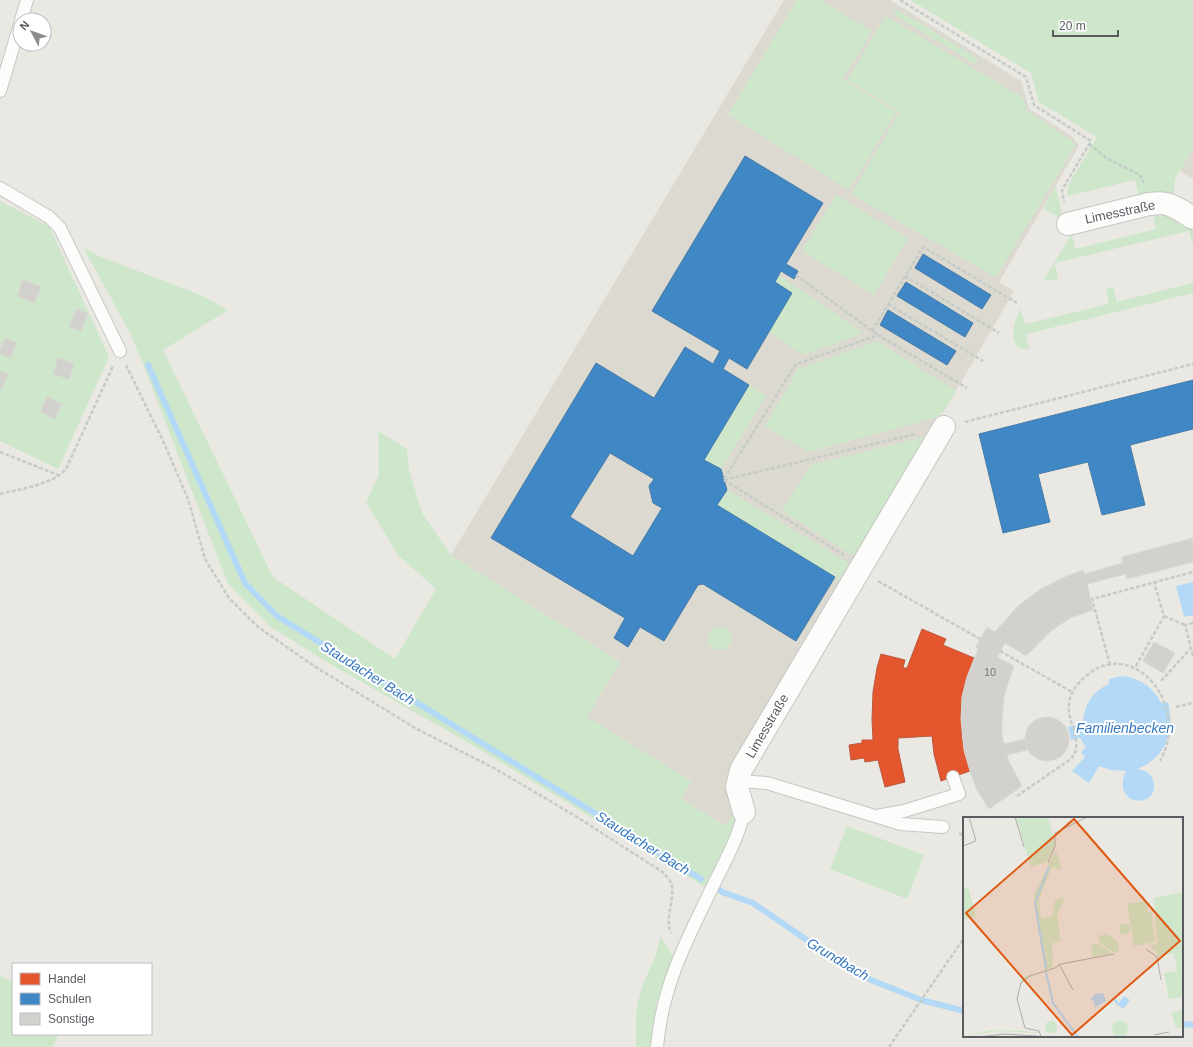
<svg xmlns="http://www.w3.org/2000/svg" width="1193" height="1047" font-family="Helvetica,sans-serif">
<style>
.education{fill:#dcd9d1}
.green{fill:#cee7cb}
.water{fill:#b3d9f6}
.shops{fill:#e4572e;stroke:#ba583d}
.schools{fill:#3f88c5;stroke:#467ba7;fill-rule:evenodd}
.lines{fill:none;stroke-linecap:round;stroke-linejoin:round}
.stream{stroke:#b3d9f6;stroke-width:6}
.building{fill:#d2d1cd;stroke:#d9d7d2}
.lane-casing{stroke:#c6c6c4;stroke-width:14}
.street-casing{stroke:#c6c6c4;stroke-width:24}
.path{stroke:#c5ccc8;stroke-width:2.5;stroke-dasharray:4 2;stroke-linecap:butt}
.lane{stroke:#fcfcfb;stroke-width:12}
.street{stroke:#fcfcfb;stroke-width:22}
.labels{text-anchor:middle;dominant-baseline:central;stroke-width:4;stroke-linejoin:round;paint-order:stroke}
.number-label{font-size:11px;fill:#787a7d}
.street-label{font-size:13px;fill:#585c61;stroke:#fff}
.water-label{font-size:14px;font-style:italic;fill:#3578c1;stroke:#fff}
.inset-river{fill:none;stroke:#b3d9f6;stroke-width:2}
.inset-road{fill:none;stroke:#acacaa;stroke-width:1}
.view{fill:#e15910;fill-opacity:0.15;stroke:#e15910;stroke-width:2}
.inset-edge{fill:none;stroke:#585c61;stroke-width:2}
</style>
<rect width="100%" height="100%" fill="#eae8e2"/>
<g class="education">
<path d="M 784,0 L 890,0 L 1021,81 L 1029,109 L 1072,136 L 1079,146 L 999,282 L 1014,291 L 956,391 L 737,755 L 734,813 L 726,826 L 680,799 L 691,781 L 586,717 L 620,662 L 451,555 Z"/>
<path d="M 1193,149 L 1193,179 L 1180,171 Z"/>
</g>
<g class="green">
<path d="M 797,0 L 820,0 L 872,31 L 843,79 L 896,112 L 849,190 L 728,115 Z"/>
<path d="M 910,0 L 1193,0 L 1193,149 L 1175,179 L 1173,197 L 1139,196 L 1135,180 L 1068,196 L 1067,191 L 1069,184 L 1097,137 L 1039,102 L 1031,73 Z"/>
<path d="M 896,9 L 978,59 L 975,64 L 893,14 Z"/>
<path d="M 885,16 L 1022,97 L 1027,111 L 1076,144 L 996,277 L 851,194 L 900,112 L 848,80 Z"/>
<path d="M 1056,186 L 1062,215 L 1058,217 L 1043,208 Z"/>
<path d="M 836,195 L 908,238 L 874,295 L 802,251 Z"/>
<path d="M 0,201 L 49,226 L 109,357 L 58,469 L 0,441 Z"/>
<path d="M 1158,213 L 1168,215 L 1193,230 L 1193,246 L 1189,231 L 1055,263 L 1058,279 L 1047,281 L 1044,279 L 1072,234 L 1075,249 L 1156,229 L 1153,214 Z"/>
<path d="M 83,247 L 96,255 L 203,296 L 228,310 L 163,350 L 273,577 L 395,659 L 436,589 L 398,555 L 366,502 L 379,475 L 378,431 L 407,449 L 409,470 L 422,513 L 451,555 L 620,662 L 587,717 L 691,781 L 681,799 L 725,826 L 734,813 L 739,814 L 730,840 L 705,887 L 481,750 L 325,661 L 271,627 L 228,584 L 143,364 L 129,331 Z"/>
<path d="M 779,275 L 863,333 L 804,355 L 769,332 L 792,293 L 775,282 Z"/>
<path d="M 1193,283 L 1193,293 L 1026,334 L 1029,349 C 1022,350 1017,347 1014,341 C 1012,328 1015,320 1021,309 L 1025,324 L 1109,304 L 1106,289 L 1113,287 L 1117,302 Z"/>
<path d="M 877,341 L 956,391 L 939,417 L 808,452 L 765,426 L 798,369 Z"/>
<path d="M 749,385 L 766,396 L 721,469 L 704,460 Z"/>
<path d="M 928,436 L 855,557 L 782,511 L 811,465 Z"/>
<path d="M 727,490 L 851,564 L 841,581 L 717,505 Z"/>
<circle cx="720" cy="638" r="12"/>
<path d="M 847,826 L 924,855 L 907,899 L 830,869 Z"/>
<path d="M 660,936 L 673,957 L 656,1005 L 651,1047 L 636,1047 C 636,1031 635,1013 639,998 C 644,976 658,958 660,936 Z"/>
<path d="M 0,976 L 13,982 L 13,1034 L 59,1034 L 53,1047 L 0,1047 Z"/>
</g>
<g class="water">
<path d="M 1193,582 L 1193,615 L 1184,617 L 1176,586 Z"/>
<path d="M 1122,676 C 1139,678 1154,687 1161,703 L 1168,702 C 1173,722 1171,744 1154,759 C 1150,763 1143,766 1138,769 C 1147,771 1153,774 1154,785 C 1156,810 1110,805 1126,771 L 1111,770 L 1099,766 L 1089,783 L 1072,771 L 1085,757 L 1081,752 L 1086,747 L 1080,738 L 1071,740 L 1068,727 L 1083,723 C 1084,706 1092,691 1109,684 L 1109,679 Z"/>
</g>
<path class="shops" d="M 922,629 L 946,639 L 943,645 L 974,658 L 964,687 L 961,708 L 962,740 L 970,771 L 941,781 L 934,754 L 932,736 L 898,738 L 898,749 L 905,782 L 885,787 L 878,760 L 865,762 L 864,758 L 851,760 L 849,745 L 862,743 L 862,740 L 873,740 L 872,720 L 873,692 L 877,668 L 881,654 L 905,660 L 903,668 L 907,668 Z"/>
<g class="schools">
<path d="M 745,156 L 823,203 L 786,264 L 798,271 L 794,279 L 781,271 L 775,282 L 792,293 L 747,369 L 729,358 L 723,369 L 749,385 L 704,460 L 721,469 L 727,490 L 717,505 L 835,577 L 796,641 L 703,584 L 698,585 L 664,641 L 640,627 L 628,647 L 614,638 L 625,618 L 491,538 L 596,363 L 654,398 L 685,347 L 713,364 L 720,351 L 652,311 ZM 610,453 L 654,479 L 649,486 L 653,503 L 662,508 L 633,556 L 570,517 Z"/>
<path d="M 923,254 L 991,295 L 982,309 L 915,268 Z"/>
<path d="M 906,282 L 973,323 L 965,337 L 897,296 Z"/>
<path d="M 888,310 L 956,351 L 947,365 L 880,325 Z"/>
<path d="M 1193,380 L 1193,429 L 1130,445 L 1145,505 L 1102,515 L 1088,462 L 1038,474 L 1050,522 L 1003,533 L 979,434 Z"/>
</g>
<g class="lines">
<g class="stream">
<path d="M 148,365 L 245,583 L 277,616 L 701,879"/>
<path d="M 719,889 L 722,892 L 753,903 L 814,945 L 871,980 L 921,1000 L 964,1011"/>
<path d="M 1182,1024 L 1193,1025"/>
</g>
</g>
<g class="building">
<path d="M 23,280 L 41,287 L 34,303 L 17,296 Z"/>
<path d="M 76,309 L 88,313 L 81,331 L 69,327 Z"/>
<path d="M 5,338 L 17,343 L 10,358 L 0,354 L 0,349 Z"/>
<path d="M 58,358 L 74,364 L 69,379 L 53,374 Z"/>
<path d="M 0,371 L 8,374 L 1,390 L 0,390 Z"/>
<path d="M 47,397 L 62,404 L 55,419 L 40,412 Z"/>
<path d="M 1193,538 L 1193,562 L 1127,579 L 1126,574 L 1087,584 L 1093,610 L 1070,618 L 1051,631 L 1026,656 L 1005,643 L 997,657 L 1014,666 L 1010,677 L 1004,696 L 1002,717 L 1002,736 L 1009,762 L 1022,786 L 989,809 L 976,788 L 970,771 L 964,750 L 961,719 L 962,697 L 967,677 L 978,649 L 976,647 L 987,627 L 995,632 L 1018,606 L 1038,591 L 1060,579 L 1083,570 L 1084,574 L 1123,563 L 1122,557 Z"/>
<path d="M 1154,642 L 1175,653 L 1163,673 L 1143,661 Z"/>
<circle cx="1047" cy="739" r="22"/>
<path d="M 1025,739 L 1027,750 L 1007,755 L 1004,744 Z"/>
</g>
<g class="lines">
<g class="lane-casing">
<g id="lane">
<path d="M 21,20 L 27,0"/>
<path d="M 0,91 L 20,24"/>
<path d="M 0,188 L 49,217 L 60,228 L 120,351"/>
<path d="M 738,781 L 767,783 L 901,824 L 943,827"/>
<path d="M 877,816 L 904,811 L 959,794 L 953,777"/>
<path d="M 657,1047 C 662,987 686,941 712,888 C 724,863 738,839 744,812"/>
</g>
</g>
<g class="street-casing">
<g id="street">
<path d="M 1068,224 L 1149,204 C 1155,204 1161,202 1166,204 C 1176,206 1185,213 1193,218"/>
<path d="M 744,812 L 737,787 L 741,770 L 944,427"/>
</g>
</g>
<g class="path">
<path d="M 900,0 L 1026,77 L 1034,105 L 1091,141 L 1062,190 L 1064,202"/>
<path d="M 1089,144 L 1108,159 L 1140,175 L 1144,183"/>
<path d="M 796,275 L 878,335"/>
<path d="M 905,276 L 999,333"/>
<path d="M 888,304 L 983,361"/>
<path d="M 872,331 L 923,247 L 1017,303"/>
<path d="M 126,365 L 164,443 L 188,499 L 205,559 L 229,598 L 258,627 L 314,666 L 415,728 L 494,768 L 577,817 L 664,873 C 666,876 670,880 671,883 C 676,897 664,919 671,933"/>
<path d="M 965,422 L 1193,364"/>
<path d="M 0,452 L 58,475"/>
<path d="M 724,479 L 796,364 L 878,335 L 967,388"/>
<path d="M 724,480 L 915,434"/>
<path d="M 724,480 L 844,555"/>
<path d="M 0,494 C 20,489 52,485 66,469 L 113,366"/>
<path d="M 878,581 L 980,639"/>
<path d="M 1164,616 L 1185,625"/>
<path d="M 1193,623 L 1185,625 L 1193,656"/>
<path d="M 1000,651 L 1072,692"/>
<path d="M 1110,665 L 1092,599 L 1193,572"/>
<path d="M 1136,666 L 1164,616 L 1154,582"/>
<path d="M 1161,681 L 1191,648"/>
<path d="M 1176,707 L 1193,703"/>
<path d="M 1017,796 L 1071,759 C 1089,737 1053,713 1078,684 C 1127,627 1193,703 1160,761"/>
<path d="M 959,833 L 964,836"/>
<path d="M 889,1047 L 964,938"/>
</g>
<use href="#lane" class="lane"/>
<use href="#street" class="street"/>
</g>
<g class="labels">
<g class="number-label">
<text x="990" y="672">10</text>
</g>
<g class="street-label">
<text transform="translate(1120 212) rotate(-12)">Limesstraße</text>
<text transform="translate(767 726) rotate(-60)">Limesstraße</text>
</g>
<g class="water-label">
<text transform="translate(368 673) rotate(32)">Staudacher Bach</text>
<text x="1125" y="728">Familienbecken</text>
<text transform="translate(643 843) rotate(32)">Staudacher Bach</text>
<text transform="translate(838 959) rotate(31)">Grundbach</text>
</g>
</g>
<g transform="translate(963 817)">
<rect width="220" height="220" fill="#eae8e2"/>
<path d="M 53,0 L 85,0 L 92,27 L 84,45 L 68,50 ZM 93,33 L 99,53 L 89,50 L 76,82 L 78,101 L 89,99 L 92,84 L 100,79 L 101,84 L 94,98 L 98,125 L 89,126 L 90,150 L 82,154 L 71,78 ZM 5,70 L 13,99 L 0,103 L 0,72 ZM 220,75 L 220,180 L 206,182 L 201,156 L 214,154 L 211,136 L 195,140 L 193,134 L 186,129 L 194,127 L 191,81 ZM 183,84 L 185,95 L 188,94 L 192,125 L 171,129 L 164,87 ZM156.5 112a5.5 5.5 0 1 1 11 0a5.5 5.5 0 1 1-11 0ZM 144,117 L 154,123 L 156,135 L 151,136 L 136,125 L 135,119 ZM 135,127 L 149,136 L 130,140 L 128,128 ZM 73,153 L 55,169 L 53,178 L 61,214 L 76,216 L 35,214 L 0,219 L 29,213 L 61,214 L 52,175 L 59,162 ZM 220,193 L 220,210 L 213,211 L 208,195 ZM149 212a8 8 0 1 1 16 0a8 8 0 1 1-16 0ZM82 210a6 6 0 1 1 12 0a6 6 0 1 1-12 0Z" fill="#cee7cb"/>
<path d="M 140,176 L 143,184 L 131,191 L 132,186 L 127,181 L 131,180 L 131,177 ZM 161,179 L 167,183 L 160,192 L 151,185 L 152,181 L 156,186 Z" fill="#b3d9f6"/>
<path class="inset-river" d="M 83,152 L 72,86 L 86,50M 83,155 L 90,186 L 115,220"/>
<path class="inset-road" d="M 52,0 L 61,30M 0,29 L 13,24 L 6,0M 85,46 L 92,29 L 92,16 L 124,0M 183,132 L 194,140 L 198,163M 96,147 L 110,173M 191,218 L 206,215M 78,219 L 76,214 L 62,211 L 54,182 L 58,166 L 67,159 L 92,151 L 98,147 L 151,137M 15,220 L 41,217 L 87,220"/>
<path class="view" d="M 111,2 L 217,124 L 109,218 L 3,96 Z"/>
<rect width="220" height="220" class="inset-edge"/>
</g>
<rect x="12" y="963" width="140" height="72" fill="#ffffff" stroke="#bcbec0"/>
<rect x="20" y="973" width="20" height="12" fill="#e4572e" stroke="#bcbec0"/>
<text x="48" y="983" font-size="12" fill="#585c61">Handel</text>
<rect x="20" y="993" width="20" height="12" fill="#3f88c5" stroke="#bcbec0"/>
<text x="48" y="1003" font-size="12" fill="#585c61">Schulen</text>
<rect x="20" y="1013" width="20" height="12" fill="#d2d1cd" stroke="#bcbec0"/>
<text x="48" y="1023" font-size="12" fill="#585c61">Sonstige</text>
<g transform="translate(32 32) rotate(311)"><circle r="19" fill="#ffffff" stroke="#bcbec0"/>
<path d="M0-3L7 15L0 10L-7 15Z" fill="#8b8d8e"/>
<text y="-6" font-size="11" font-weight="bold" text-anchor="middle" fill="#585c61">N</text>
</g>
<path d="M1053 30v6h65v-6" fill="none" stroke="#585c61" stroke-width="2"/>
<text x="1059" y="30" font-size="12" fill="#585c61" stroke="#ffffff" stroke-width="3" paint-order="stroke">20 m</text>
</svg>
